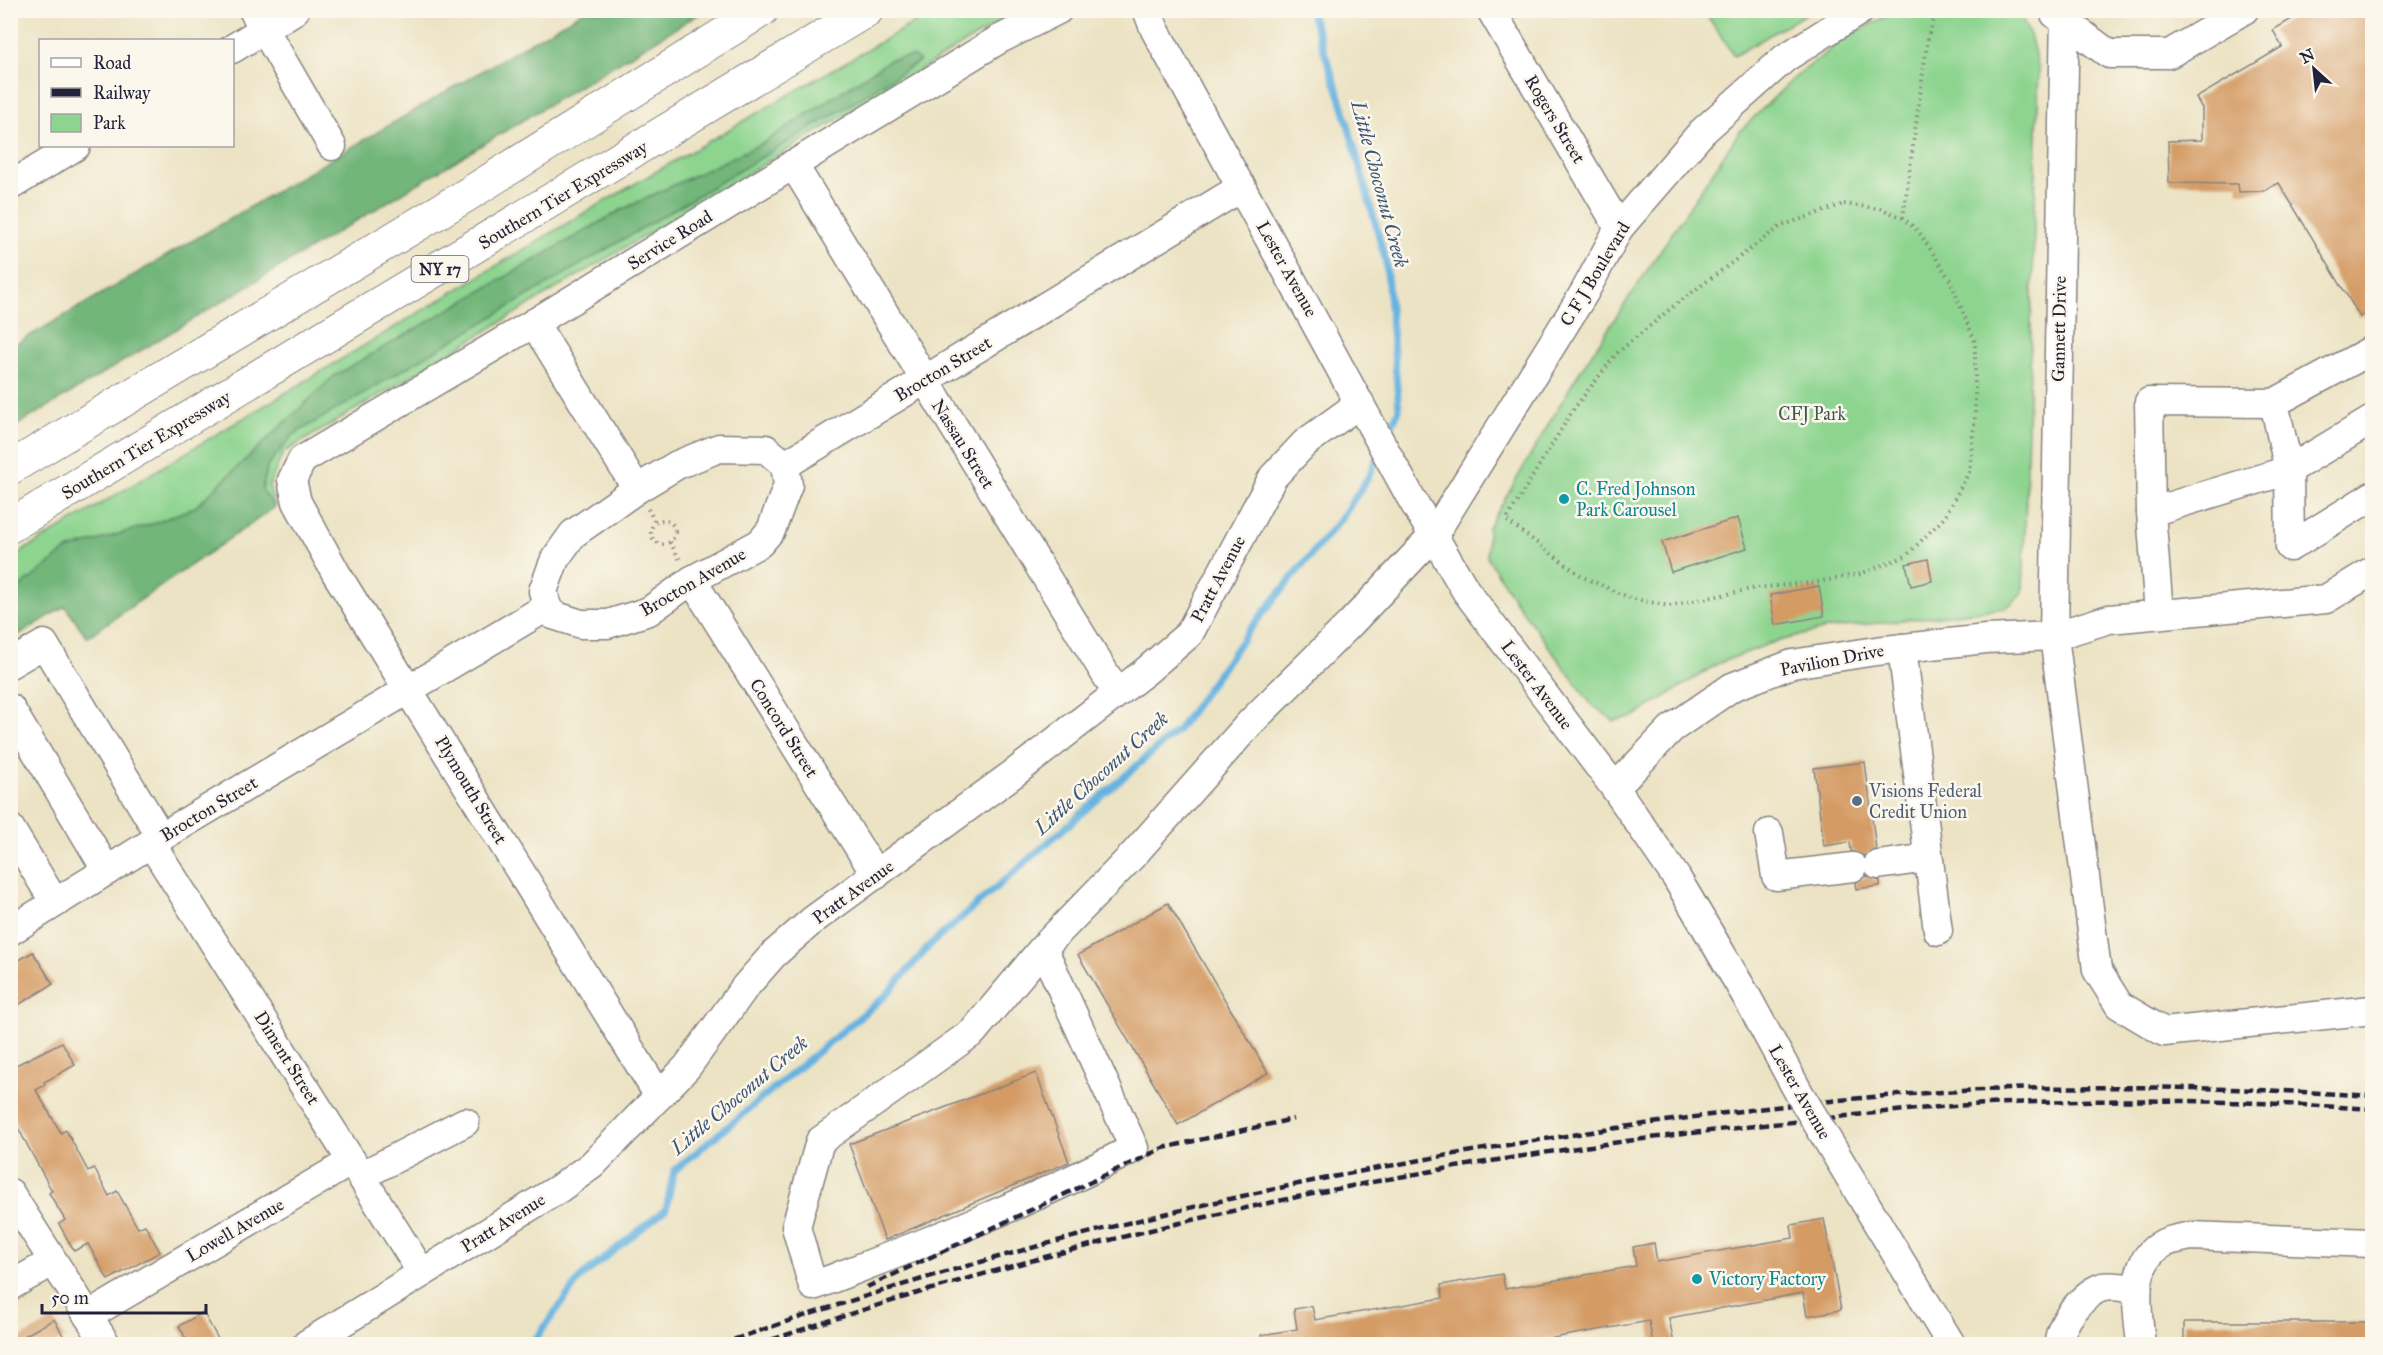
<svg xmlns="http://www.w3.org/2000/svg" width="2383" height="1355" font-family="'IM FELL Great Primer',serif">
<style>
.green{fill:#8dd48f;stroke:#587b65;stroke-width:1.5}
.forest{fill:#72b67a;stroke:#4a6c5a;stroke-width:1.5}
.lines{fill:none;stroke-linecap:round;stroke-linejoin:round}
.stream{stroke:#66b3e0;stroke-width:7}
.building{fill:#d49b65}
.minor-casing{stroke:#878280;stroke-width:31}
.highway-casing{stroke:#878280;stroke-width:35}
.path{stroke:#878280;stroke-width:4;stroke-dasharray:1.5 4.5;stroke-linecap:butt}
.minor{stroke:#fff;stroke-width:28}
.highway{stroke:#fff;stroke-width:33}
.rail{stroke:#22223b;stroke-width:4.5;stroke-dasharray:9 4.5;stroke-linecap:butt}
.minor-bridge-casing{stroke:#878280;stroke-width:31;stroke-linecap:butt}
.minor-bridge{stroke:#fff;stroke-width:28}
.culture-dot{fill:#0f9aa8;stroke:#fbf7ec;stroke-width:2}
.service-dot{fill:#5c6f8a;stroke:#fbf7ec;stroke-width:2}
.labels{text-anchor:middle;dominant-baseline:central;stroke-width:5;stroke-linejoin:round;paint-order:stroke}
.shield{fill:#fbf7ec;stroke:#636270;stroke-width:1.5}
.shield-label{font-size:16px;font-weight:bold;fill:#22223b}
.street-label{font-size:18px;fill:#22223b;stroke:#fbf7ec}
.park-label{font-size:18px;fill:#425754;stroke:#fbf7ec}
.culture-label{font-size:18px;fill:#0d838f;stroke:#fbf7ec;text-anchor:start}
.service-label{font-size:18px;fill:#4e5e75;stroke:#fbf7ec;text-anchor:start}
.water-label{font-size:20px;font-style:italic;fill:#3a5575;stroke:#fbf7ec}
</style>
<rect width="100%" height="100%" fill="#fbf7ec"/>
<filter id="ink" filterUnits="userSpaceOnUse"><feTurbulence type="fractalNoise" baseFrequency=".0167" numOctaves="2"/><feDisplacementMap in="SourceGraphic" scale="12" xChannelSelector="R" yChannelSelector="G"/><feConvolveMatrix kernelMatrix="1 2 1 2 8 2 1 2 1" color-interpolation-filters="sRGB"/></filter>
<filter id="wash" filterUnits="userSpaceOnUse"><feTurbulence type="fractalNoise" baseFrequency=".008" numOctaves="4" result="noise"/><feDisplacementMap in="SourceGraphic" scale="24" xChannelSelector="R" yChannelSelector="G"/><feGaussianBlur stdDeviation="1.35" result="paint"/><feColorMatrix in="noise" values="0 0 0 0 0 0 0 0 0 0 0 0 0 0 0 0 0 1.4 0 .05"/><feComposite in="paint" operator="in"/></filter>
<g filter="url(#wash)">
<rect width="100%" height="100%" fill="#ece3c4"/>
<g class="green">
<path d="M 1775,10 L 1811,11 L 1734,56 L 1704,11 L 1748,11 L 1753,13 Z"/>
<path d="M 934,11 L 1018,11 L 283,453 L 269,486 L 275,507 L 87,637 L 65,606 L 11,640 L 11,558 L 581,215 Z"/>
<path d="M 1896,11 L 2018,11 L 2030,35 L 2039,69 L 2023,593 L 2006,608 L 1826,629 L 1771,643 L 1717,664 L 1633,717 L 1614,721 L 1591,704 L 1515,601 L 1487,557 L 1488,528 L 1575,379 L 1740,131 L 1793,79 L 1846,37 Z"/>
</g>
<g class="forest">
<path d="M 584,11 L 704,11 L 11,429 L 11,347 Z"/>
<path d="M 913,56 L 920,61 L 835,114 L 293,435 L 268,465 L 262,490 L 275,507 L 87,637 L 65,606 L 11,640 L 11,594 L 67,550 L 155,523 L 195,507 L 334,376 L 621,210 L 765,142 L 891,59 Z"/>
</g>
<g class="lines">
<g class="stream">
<path d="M 1310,10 L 1342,103 L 1386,262 L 1399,409 L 1387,437"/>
<path d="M 532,1344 L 581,1277 L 666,1209 L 674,1171 L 885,996 L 932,943 L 1178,730 L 1250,629 L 1343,516 L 1369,476 L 1378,455"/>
</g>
</g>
<g id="blocks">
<g class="building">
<path d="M 2307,10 L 2373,10 L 2373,310 L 2360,317 L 2279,183 L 2263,191 L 2239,192 L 2238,184 L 2169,183 L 2168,141 L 2202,140 L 2202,108 L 2196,98 L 2282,47 L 2273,30 Z"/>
<path d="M 1738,518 L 1747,548 L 1671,572 L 1662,542 Z"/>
<path d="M 1928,559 L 1932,581 L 1911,586 L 1906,564 Z"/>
<path d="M 1819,586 L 1824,616 L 1775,625 L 1770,595 Z"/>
<path d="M 1865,762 L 1876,849 L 1865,856 L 1851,851 L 1850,842 L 1824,846 L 1814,768 Z"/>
<path d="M 1866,876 L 1880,881 L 1880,886 L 1856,889 L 1855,883 Z"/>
<path d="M 1168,903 L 1268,1073 L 1178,1125 L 1078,955 Z"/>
<path d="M 33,952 L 53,984 L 10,1010 L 10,965 Z"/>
<path d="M 62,1042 L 75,1065 L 44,1082 L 45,1085 L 36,1090 L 61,1133 L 66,1130 L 88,1171 L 94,1168 L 109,1196 L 117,1191 L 138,1228 L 145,1225 L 160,1252 L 108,1280 L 88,1244 L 74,1251 L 59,1224 L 65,1220 L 49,1193 L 52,1191 L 10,1113 L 10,1068 Z"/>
<path d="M 1036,1073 L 1069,1162 L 885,1240 L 849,1144 Z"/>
<path d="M 1824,1219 L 1841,1310 L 1807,1316 L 1803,1293 L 1669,1318 L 1674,1344 L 1653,1344 L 1649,1321 L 1519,1344 L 1262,1344 L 1261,1335 L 1297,1329 L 1294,1309 L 1312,1306 L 1315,1320 L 1443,1298 L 1441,1285 L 1502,1274 L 1505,1289 L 1636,1266 L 1633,1247 L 1654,1243 L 1657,1262 L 1793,1238 L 1791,1225 Z"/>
<path d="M 203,1312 L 221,1344 L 189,1344 L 179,1326 Z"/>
<path d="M 54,1319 L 65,1339 L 55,1344 L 10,1344 Z"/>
<rect x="2184" y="1322" width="189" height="22"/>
</g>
</g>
</g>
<g filter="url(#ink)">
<use href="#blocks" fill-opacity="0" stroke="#878280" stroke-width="1.5"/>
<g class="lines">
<g class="minor-casing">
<g id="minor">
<path d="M 253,10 L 332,146"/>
<path d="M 1147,10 L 1155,30 L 1410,496 L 1466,591 L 1615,788 L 1676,877 L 1748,999"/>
<path d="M 1491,10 L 1619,228"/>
<path d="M 2065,10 L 2054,636 L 2097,970 L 2119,1005 L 2164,1032 L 2372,1010"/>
<path d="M 2055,14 L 2109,54 L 2169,54 L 2244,10"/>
<path d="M 232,49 L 295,10"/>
<path d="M 793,164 L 1117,693"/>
<path d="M 10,186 L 76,146"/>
<path d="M 534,323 L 637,489"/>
<path d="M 2372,350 L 2274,403 L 2289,470 L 2372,420"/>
<path d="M 719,448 L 766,449 L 785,465 L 788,485 L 771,530 L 760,543 L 692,580 L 649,611 L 608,624 L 581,624 L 553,615 L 547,607 L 543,591 L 555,559 L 573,534 L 637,489 L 677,465 Z"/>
<path d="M 785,465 L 1242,187"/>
<path d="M 2151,512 L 2149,402 L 2274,403"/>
<path d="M 692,580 L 876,875"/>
<path d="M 2159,614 L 2151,512 L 2289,470 L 2290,547 L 2372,496"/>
<path d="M 1902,648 L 1938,931"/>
<path d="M 10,664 L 44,644 L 161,837"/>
<path d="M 10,708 L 107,871"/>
<path d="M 1615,788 L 1671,729 L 1732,687 L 1792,664 L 1876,651 L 1986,639 L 2054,636 L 2109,619 L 2326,599 L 2372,571"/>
<path d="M 10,828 L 55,903"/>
<path d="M 1769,833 L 1776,876 L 1853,867"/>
<path d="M 151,843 L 422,1273"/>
<path d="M 1878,865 L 1928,858"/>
<path d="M 10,931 L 161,837 L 547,607"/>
<path d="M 1043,948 L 1134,1148 C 1031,1203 922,1244 813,1286 L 796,1227 L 820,1141 L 973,1032 L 1043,948 L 1134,854 L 1250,723 L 1350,624 L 1433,536 L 1584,293 L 1619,228 L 1702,132 L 1785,58 L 1861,10"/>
<path d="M 659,1096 L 336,573 L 297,502 L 292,480 L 302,460 L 534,323 L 998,40 L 1058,10"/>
<path d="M 361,1176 L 465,1122"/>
<path d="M 10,1193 L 106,1344"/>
<path d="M 1878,1224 L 1951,1344"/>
<path d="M 10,1286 L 52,1262"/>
<path d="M 88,1316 L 352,1161"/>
<path d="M 307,1344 L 560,1188 L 592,1165 L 687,1067 L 745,987 L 773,955 L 813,920 L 1013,774 L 1146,671 L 1189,634 L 1273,477 L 1305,443 L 1360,403"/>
<path d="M 2059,1344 C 2058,1325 2084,1292 2103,1287 C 2112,1285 2126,1288 2136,1289"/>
<path d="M 2141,1344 C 2138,1311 2127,1262 2164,1243 C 2172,1239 2183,1238 2191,1236 L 2372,1243"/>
</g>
</g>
<g class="highway-casing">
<g id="highway">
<path d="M 10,468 L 465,196 L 762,10"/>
<path d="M 10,526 L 867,10"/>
</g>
</g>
<g class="path">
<path d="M 1844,204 L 1882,209 L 1903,218 L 1919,232 L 1950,280 L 1975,342 L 1975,416 L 1969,472 L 1944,518 L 1906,556 L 1860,574 L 1817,582 L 1756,588 L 1669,606 L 1630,598 L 1583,577 L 1506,520 L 1573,410 L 1617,353 L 1675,305 L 1781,226 Z"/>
<path d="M 1903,218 L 1928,37 L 1937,10"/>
<path d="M 648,509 L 655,522"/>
<circle cx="663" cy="532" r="12"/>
<path d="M 670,542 L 680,560"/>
</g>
<use href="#minor" class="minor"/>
<use href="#highway" class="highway"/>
<g class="rail">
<path d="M 867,1287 L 1163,1148 L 1293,1119"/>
<path d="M 721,1344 C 979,1254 1243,1188 1514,1144 C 1677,1118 1844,1094 2009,1089 C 2131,1085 2251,1088 2372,1096"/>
<path d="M 759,1344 C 1082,1234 1416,1161 1755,1126 C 1840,1117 1925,1106 2010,1103 C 2131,1098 2252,1101 2372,1109"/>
</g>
<g class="minor-bridge-casing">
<path id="minor-bridge" d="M 1748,999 L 1799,1093 L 1878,1224"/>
</g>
<use href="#minor-bridge" class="minor-bridge"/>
</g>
</g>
<g class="culture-dot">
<circle cx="1564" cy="499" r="6"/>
<circle cx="1697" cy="1279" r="6"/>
</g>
<circle class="service-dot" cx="1857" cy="801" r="6"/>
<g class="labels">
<rect class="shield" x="411.5" y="256" width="57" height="26" rx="4.5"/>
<g class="shield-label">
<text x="440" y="269">NY 17</text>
</g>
<g class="street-label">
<text transform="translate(1555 119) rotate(59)">Rogers Street</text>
<text transform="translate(563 195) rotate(-31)">Southern Tier Expressway</text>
<text transform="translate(670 240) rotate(-32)">Service Road</text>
<text transform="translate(1287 269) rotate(61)">Lester Avenue</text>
<text transform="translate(1595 274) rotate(-59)">C F J Boulevard</text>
<text transform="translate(2059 329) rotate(-89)">Gannett Drive</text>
<text transform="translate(943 369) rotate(-31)">Brocton Street</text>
<text transform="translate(963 444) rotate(58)">Nassau Street</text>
<text transform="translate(146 445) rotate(-31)">Southern Tier Expressway</text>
<text transform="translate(1218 579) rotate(-62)">Pratt Avenue</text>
<text transform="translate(693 582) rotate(-30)">Brocton Avenue</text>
<text transform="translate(1832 660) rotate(-11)">Pavilion Drive</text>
<text transform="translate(1537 685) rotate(53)">Lester Avenue</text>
<text transform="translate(784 728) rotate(58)">Concord Street</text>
<text transform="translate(471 790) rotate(59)">Plymouth Street</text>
<text transform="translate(209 809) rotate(-31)">Brocton Street</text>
<text transform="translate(853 892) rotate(-36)">Pratt Avenue</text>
<text transform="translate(287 1058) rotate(58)">Diment Street</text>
<text transform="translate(1800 1092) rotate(60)">Lester Avenue</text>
<text transform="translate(503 1223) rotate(-32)">Pratt Avenue</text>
<text transform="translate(235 1230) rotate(-30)">Lowell Avenue</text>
</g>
<g class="park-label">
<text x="1812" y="414">CFJ Park</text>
</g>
<g class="culture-label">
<text x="1576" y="489">C. Fred Johnson<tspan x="1576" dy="21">Park Carousel</tspan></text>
<text x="1709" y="1279">Victory Factory</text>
</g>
<g class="service-label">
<text x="1869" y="791">Visions Federal<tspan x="1869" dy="21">Credit Union</tspan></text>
</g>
<g class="water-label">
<text transform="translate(1380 184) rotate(75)">Little Choconut Creek</text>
<text transform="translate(1101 773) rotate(-42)">Little Choconut Creek</text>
<text transform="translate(739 1095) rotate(-40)">Little Choconut Creek</text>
</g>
</g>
<rect width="2383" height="1355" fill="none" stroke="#fbf7ec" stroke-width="36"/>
<rect x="39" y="39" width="195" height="108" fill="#fbf7ec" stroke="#a4a2a5" stroke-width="1.5"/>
<rect x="51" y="58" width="30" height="9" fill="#ffffff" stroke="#a4a2a5" stroke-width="1.5"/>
<text x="93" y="69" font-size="18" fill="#22223b">Road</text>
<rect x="51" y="88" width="30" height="9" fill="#22223b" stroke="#a4a2a5" stroke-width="1.5"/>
<text x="93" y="99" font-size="18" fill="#22223b">Railway</text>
<rect x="51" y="114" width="30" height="18" fill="#8dd48f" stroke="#a4a2a5" stroke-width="1.5"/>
<text x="93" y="129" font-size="18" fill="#22223b">Park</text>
<g transform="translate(2314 69) rotate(333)" stroke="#fbf7ec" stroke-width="4.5" paint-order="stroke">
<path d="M0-4.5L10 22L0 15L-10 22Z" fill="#22223b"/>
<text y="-9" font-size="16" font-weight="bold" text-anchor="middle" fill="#22223b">N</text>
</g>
<path d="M42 1304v9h164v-9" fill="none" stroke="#22223b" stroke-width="3"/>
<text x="51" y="1304" font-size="18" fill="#22223b" stroke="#fbf7ec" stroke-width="4.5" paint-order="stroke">50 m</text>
</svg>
